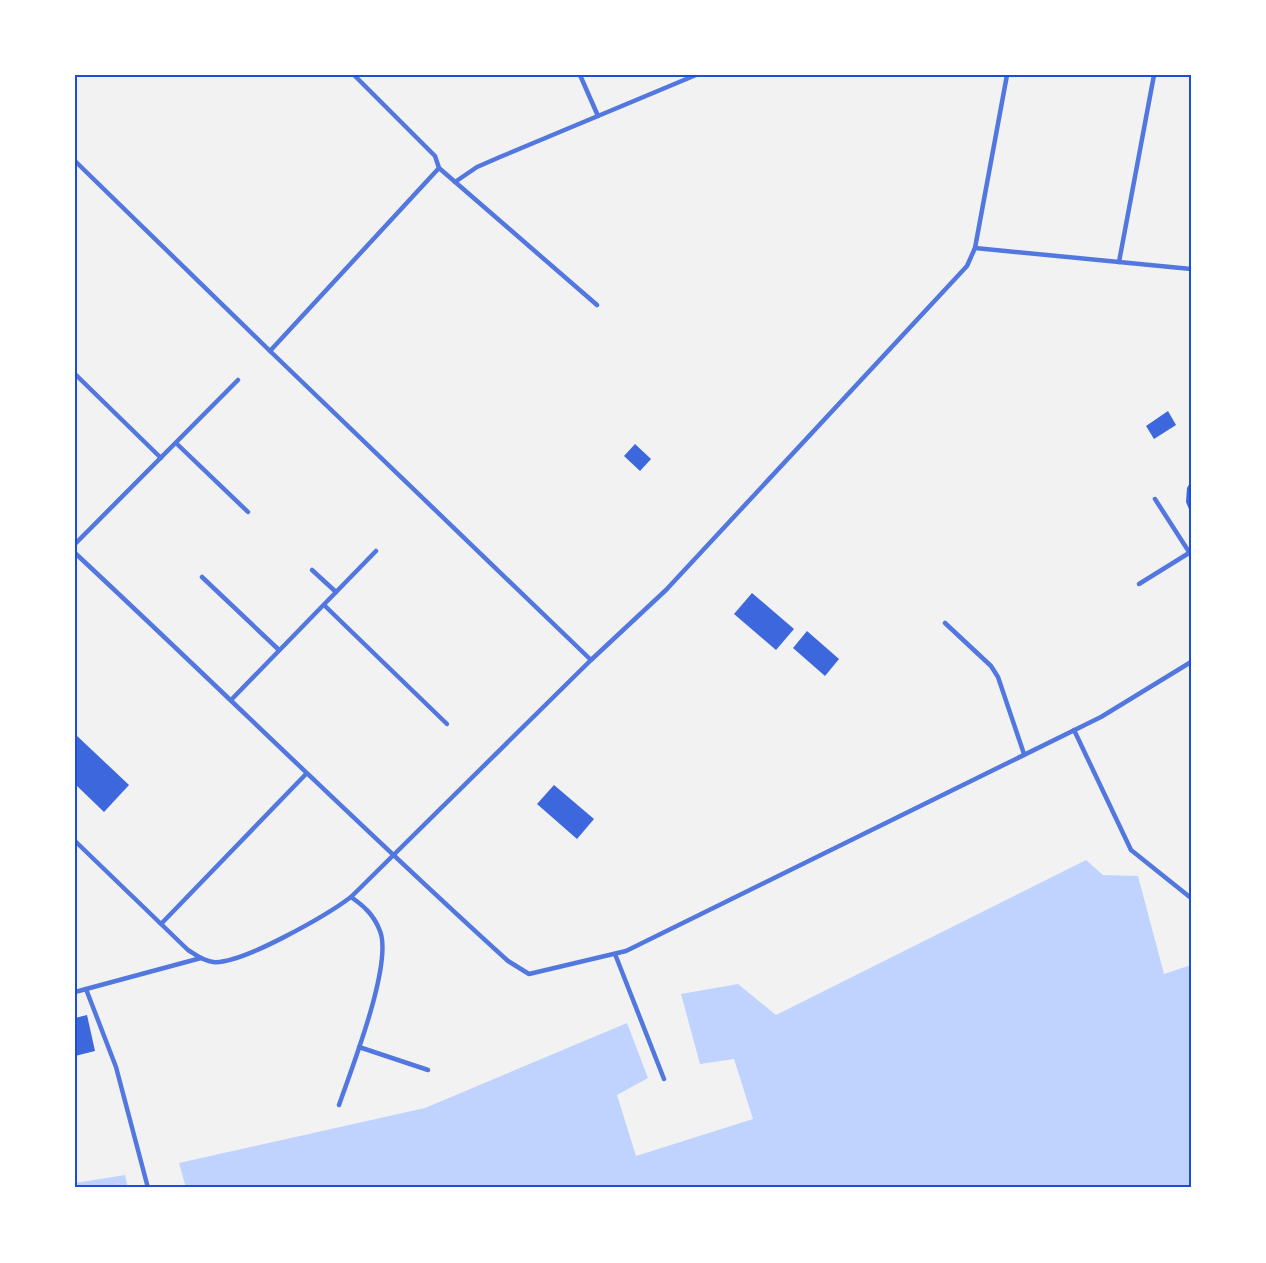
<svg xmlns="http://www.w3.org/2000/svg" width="1266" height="1263" font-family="Cabin,sans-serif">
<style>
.water{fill:#bfd3fe}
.building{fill:#3d67dc}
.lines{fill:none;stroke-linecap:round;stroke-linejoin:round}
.service{stroke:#5277de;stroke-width:4.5}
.neatline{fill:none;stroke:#1d4ed8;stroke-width:2}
</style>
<rect width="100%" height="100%" fill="#f2f2f2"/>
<g class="water">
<path d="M 1086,860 L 1103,875 L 1138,876 L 1164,974 L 1191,965 L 1191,1188 L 186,1188 L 179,1163 L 425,1108 L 627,1023 L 648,1078 L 617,1095 L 636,1156 L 753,1119 L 734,1059 L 700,1064 L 681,994 L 738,984 L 776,1015 Z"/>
<path d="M 125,1175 L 128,1188 L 75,1188 L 75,1183 Z"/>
</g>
<g class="building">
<path d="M 1168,411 L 1176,425 L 1154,439 L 1146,426 Z"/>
<path d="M 635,444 L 651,459 L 640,471 L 624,456 Z"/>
<path d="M 1191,481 L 1191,514 L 1186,502 L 1187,488 Z"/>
<path d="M 752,593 L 794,629 L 776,650 L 734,614 Z"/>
<path d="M 807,631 L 839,659 L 825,676 L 793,648 Z"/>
<path d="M 75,734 L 129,785 L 104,812 L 75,784 Z"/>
<path d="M 554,785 L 594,819 L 577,839 L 537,804 Z"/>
<path d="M 87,1015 L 95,1051 L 75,1056 L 75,1018 Z"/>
</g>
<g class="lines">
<g class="service">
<path d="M 354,75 L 435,156 L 439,168 L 270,351 L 591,660"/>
<path d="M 580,75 L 598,116"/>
<path d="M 75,161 L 270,351"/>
<path d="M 439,168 L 597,305"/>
<path d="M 455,182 L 477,167 L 500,157 L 696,75"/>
<path d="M 975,248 L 1191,269"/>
<path d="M 1119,262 L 1154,75"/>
<path d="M 75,374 L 161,458"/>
<path d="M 176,443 L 248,512"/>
<path d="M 1155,499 L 1191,555"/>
<path d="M 75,544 L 238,380"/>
<path d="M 75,553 C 220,688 361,828 508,961 L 529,974 L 626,951 L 1101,717 L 1191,662"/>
<path d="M 312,570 L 336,592"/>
<path d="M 202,577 L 279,650"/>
<path d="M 1139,584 L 1189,553"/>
<path d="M 324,605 L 447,724"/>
<path d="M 945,623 L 991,666 L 998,677 L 1024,754"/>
<path d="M 232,699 L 376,551"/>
<path d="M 1074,730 L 1131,850 L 1191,898"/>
<path d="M 75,841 L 188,950 C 196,955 203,961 213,962 C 241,965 327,915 351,897 L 591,660 L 666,590 L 967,266 L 975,248 L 1007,75"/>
<path d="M 161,924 L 306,774"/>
<path d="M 615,954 L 664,1079"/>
<path d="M 86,989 L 116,1067 L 148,1188"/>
<path d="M 75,992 L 201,958"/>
<path d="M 359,1047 L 428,1070"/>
<path d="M 339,1105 C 351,1070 393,964 380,931 C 374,915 364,906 351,897"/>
</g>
</g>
<rect width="1266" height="1263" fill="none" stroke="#ffffff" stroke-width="153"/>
<rect x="76" y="76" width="1114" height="1110" class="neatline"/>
</svg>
